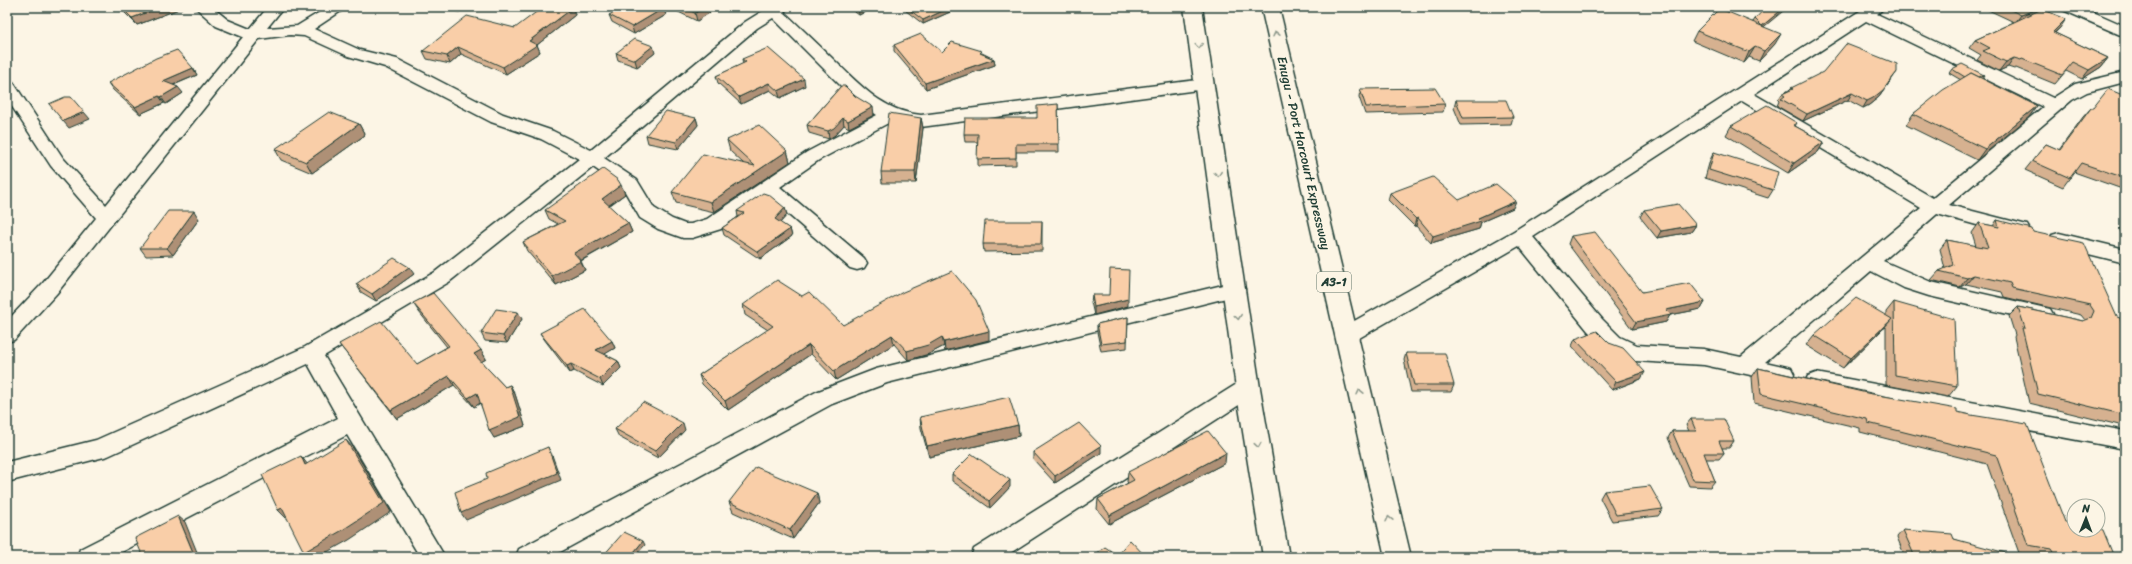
<svg xmlns="http://www.w3.org/2000/svg" width="2132" height="564" font-family="Sriracha,sans-serif">
<style>
.lines{fill:none;stroke-linecap:round;stroke-linejoin:round}
.street-casing{stroke:#1f3d34;stroke-width:3}
.highway-casing{stroke:#1f3d34;stroke-width:3}
.street{fill:#fcf5e5;fill-rule:evenodd}
.highway{fill:#fcf5e5;fill-rule:evenodd}
.wall{fill:#d6b190;stroke:#1f3d34}
.shaded-wall{fill:#ae9076;stroke:#1f3d34}
.building{fill:#f9cea8;stroke:#1f3d34}
.oneway{stroke:#8e998c}
.labels{text-anchor:middle;dominant-baseline:central;stroke-width:3;stroke-linejoin:round;paint-order:stroke}
.shield{fill:#fcf5e5;stroke:#617469;stroke-width:1}
.shield-label{font-size:12px;font-weight:bold;fill:#1f3d34}
.street-label{font-size:13px;fill:#1f3d34;stroke:#fcf5e5}
</style>
<rect width="100%" height="100%" fill="#fcf5e5"/>
<filter id="ink" filterUnits="userSpaceOnUse"><feTurbulence type="fractalNoise" baseFrequency=".025" numOctaves="2"/><feDisplacementMap in="SourceGraphic" scale="8" xChannelSelector="R" yChannelSelector="G"/><feConvolveMatrix kernelMatrix="1 2 1 2 8 2 1 2 1" color-interpolation-filters="sRGB"/></filter>
<g filter="url(#ink)">
<g class="lines">
<g class="street-casing">
<g id="street">
<path d="M 195,7 L 212,7 L 228,20 L 250,29 L 268,7 L 284,7 L 267,28 L 297,26 L 328,7 L 347,7 L 314,29 L 360,50 L 397,59 L 503,114 L 553,131 L 591,150 L 745,22 L 769,7 L 788,7 L 784,12 C 801,28 818,44 835,61 C 861,86 883,111 921,115 L 1205,79 L 1211,80 L 1213,84 L 1211,88 L 1205,89 L 921,127 L 892,121 L 819,160 L 780,187 L 864,258 L 867,263 L 864,268 L 857,270 L 850,268 L 767,196 L 721,229 L 692,238 L 683,238 L 658,229 L 640,218 L 623,188 L 593,167 L 449,282 L 324,356 L 445,557 L 420,557 L 347,435 L 112,557 L 77,557 L 80,549 L 338,418 L 308,364 L 108,456 L 7,482 L 7,462 L 96,440 L 305,347 L 435,272 L 579,159 L 541,139 L 491,122 L 385,67 L 348,56 L 304,36 L 290,35 L 259,39 L 57,293 L 14,340 L 7,342 L 7,321 L 43,283 L 96,218 L 51,166 L 7,99 L 7,81 L 13,82 L 63,158 L 106,205 L 243,37 L 216,26 ZM 773,18 L 857,102 L 877,115 L 807,152 L 707,219 L 691,224 L 685,224 L 672,219 L 654,208 L 637,180 L 604,158 L 757,28 Z"/>
<path d="M 1866,7 L 1885,7 L 1877,14 L 2053,98 L 2075,84 L 2125,72 L 2125,82 L 2087,92 L 2072,100 L 1949,205 L 2027,225 L 2030,230 L 2027,235 L 2020,237 L 1937,214 L 1883,261 L 1931,282 L 2050,309 L 2053,314 L 2050,319 L 2043,322 L 1929,296 L 1904,288 L 1871,271 L 1765,362 L 1791,368 L 1794,374 L 1791,380 L 1783,382 L 1704,365 L 1635,361 L 1606,349 L 1588,331 L 1519,246 L 1354,341 L 1347,343 L 1340,341 L 1337,335 L 1340,329 L 1514,231 ZM 1866,21 L 2043,107 L 1933,198 L 1754,94 ZM 1742,101 L 1921,208 L 1741,357 L 1704,349 L 1637,345 L 1620,337 L 1602,319 L 1533,237 Z"/>
<path d="M 2061,7 L 2082,7 L 2125,26 L 2125,37 L 2063,10 Z"/>
<path d="M 2059,233 L 2125,249 L 2125,263 L 2052,245 L 2049,240 L 2052,235 Z"/>
<path d="M 1235,282 L 1242,284 L 1245,289 L 1242,294 L 887,383 L 832,404 L 551,557 L 516,557 L 519,549 L 816,392 L 876,369 Z"/>
<path d="M 1816,373 L 2125,431 L 2125,449 L 1816,391 L 1808,388 L 1805,382 L 1808,376 Z"/>
<path d="M 1248,379 L 1256,382 L 1259,388 L 1256,394 L 1004,557 L 971,557 L 974,549 L 1240,382 Z"/>
</g>
</g>
<g class="highway-casing">
<g id="highway">
<path d="M 1184,7 L 1202,7 L 1260,388 L 1289,557 L 1263,557 L 1236,388 Z"/>
<path d="M 1261,7 L 1279,7 L 1411,557 L 1385,557 Z"/>
</g>
</g>
<use href="#street" class="street"/>
<use href="#highway" class="highway"/>
</g>
<g class="wall">
<path d="M 119,7 L 184,7 L 137,25 Z"/>
<path d="M 435,7 L 466,7 L 459,12 Z"/>
<path d="M 668,7 L 718,7 L 697,21 Z"/>
<path d="M 848,7 L 875,7 L 859,15 Z"/>
<path d="M 901,7 L 948,7 L 949,8 L 950,12 L 923,24 Z"/>
<path d="M 1347,7 L 1369,7 L 1368,8 L 1347,8 Z"/>
<path d="M 1982,7 L 2060,7 L 2048,12 L 2060,28 L 2055,33 L 2108,58 L 2101,67 L 2082,79 L 2066,71 L 2055,84 L 2016,68 L 2014,69 L 2008,67 L 1999,71 L 1977,60 L 1981,55 L 1969,48 L 1975,40 L 2014,22 Z"/>
<path d="M 573,8 L 575,15 L 537,45 L 540,52 L 506,74 L 461,54 L 450,64 L 427,59 L 423,51 L 515,28 Z"/>
<path d="M 664,8 L 666,15 L 634,34 L 612,22 L 609,15 Z"/>
<path d="M 1755,19 L 1764,27 L 1775,44 L 1759,61 L 1749,57 L 1744,63 L 1692,41 L 1697,31 L 1753,22 Z"/>
<path d="M 894,45 L 942,52 L 982,53 L 994,59 L 995,65 L 926,89 L 894,51 Z"/>
<path d="M 616,53 L 655,53 L 637,67 L 618,60 Z"/>
<path d="M 742,59 L 805,86 L 780,98 L 770,90 L 741,104 L 718,83 L 716,76 L 743,64 Z"/>
<path d="M 193,68 L 197,75 L 174,85 L 183,93 L 166,104 L 164,103 L 140,114 L 113,90 L 108,83 Z"/>
<path d="M 1952,69 L 1984,75 L 1982,78 L 2029,117 L 1977,160 L 1906,125 L 1913,114 L 1961,80 L 1949,73 Z"/>
<path d="M 1892,79 L 1879,97 L 1869,105 L 1863,108 L 1848,100 L 1803,121 L 1777,106 L 1779,101 L 1778,100 L 1782,94 L 1789,90 L 1791,88 Z"/>
<path d="M 841,86 L 874,115 L 849,128 L 844,125 L 835,135 L 829,139 L 809,133 L 807,125 Z"/>
<path d="M 1360,89 L 1445,104 L 1443,112 L 1365,114 L 1359,97 Z"/>
<path d="M 1456,100 L 1513,117 L 1511,124 L 1461,125 L 1454,108 Z"/>
<path d="M 1058,104 L 1059,152 L 1016,152 L 1016,165 L 978,166 L 978,142 L 965,142 L 964,134 L 1037,118 Z"/>
<path d="M 2091,108 L 2120,128 L 2125,127 L 2125,190 L 2074,172 L 2063,187 L 2025,170 L 2046,144 L 2059,150 L 2083,117 Z"/>
<path d="M 696,118 L 698,125 L 678,149 L 648,143 L 646,135 Z"/>
<path d="M 921,118 L 923,128 L 916,183 L 882,183 L 881,172 Z"/>
<path d="M 1797,123 L 1795,126 L 1824,142 L 1818,152 L 1788,173 L 1726,135 L 1731,126 Z"/>
<path d="M 359,124 L 365,135 L 312,173 L 281,160 L 275,149 Z"/>
<path d="M 727,140 L 787,151 L 790,162 L 714,212 L 676,203 L 672,192 L 744,164 L 730,151 Z"/>
<path d="M 1714,152 L 1773,190 L 1768,198 L 1705,178 L 1710,160 Z"/>
<path d="M 1390,193 L 1459,200 L 1513,208 L 1481,222 L 1479,229 L 1431,243 L 1416,226 L 1414,226 L 1388,200 Z"/>
<path d="M 625,194 L 609,206 L 628,223 L 632,232 L 581,261 L 585,270 L 556,285 L 527,251 L 523,242 L 558,224 L 549,219 L 545,210 Z"/>
<path d="M 785,208 L 787,215 L 780,223 L 790,229 L 792,236 L 760,259 L 724,235 L 722,228 L 738,217 L 737,211 Z"/>
<path d="M 1644,210 L 1696,225 L 1691,232 L 1657,238 L 1640,217 Z"/>
<path d="M 199,219 L 173,255 L 146,256 L 140,248 Z"/>
<path d="M 1997,220 L 2033,232 L 2125,334 L 2125,419 L 2119,425 L 2029,403 L 2014,337 L 2015,335 L 2009,316 L 2018,307 L 2083,321 L 2085,320 L 2081,315 L 2004,297 L 2002,292 L 1966,284 L 1960,287 L 1931,280 L 1939,271 L 1945,269 L 1940,249 L 1947,240 L 1976,246 L 1972,233 L 1979,223 L 1993,226 Z"/>
<path d="M 1042,221 L 1042,251 L 984,252 L 983,244 Z"/>
<path d="M 2125,223 L 2125,234 L 2118,230 Z"/>
<path d="M 1571,236 L 1642,292 L 1705,302 L 1701,309 L 1670,315 L 1666,322 L 1632,329 L 1568,244 Z"/>
<path d="M 414,274 L 376,301 L 361,292 L 356,284 Z"/>
<path d="M 1092,295 L 1128,306 L 1094,315 L 1091,302 Z"/>
<path d="M 1894,302 L 1957,386 L 1948,397 L 1886,385 L 1886,327 L 1883,329 L 1843,368 L 1806,345 L 1814,335 L 1886,315 L 1886,312 Z"/>
<path d="M 413,303 L 481,350 L 486,359 L 481,362 L 505,387 L 510,385 L 515,394 L 525,426 L 494,438 L 480,403 L 474,407 L 454,385 L 397,419 L 339,344 L 417,364 L 447,347 L 419,312 Z"/>
<path d="M 743,305 L 843,325 L 989,340 L 945,351 L 944,346 L 929,354 L 908,360 L 894,344 L 836,380 L 811,354 L 728,410 L 702,384 L 699,375 L 768,330 L 745,315 Z"/>
<path d="M 1128,317 L 1127,348 L 1101,351 L 1097,332 L 1097,324 Z"/>
<path d="M 522,319 L 507,343 L 485,341 L 481,333 Z"/>
<path d="M 540,333 L 612,341 L 615,348 L 604,354 L 618,361 L 621,368 L 603,386 L 574,371 L 570,373 L 544,339 Z"/>
<path d="M 1575,339 L 1609,343 L 1641,379 L 1612,390 L 1572,346 Z"/>
<path d="M 1406,353 L 1454,385 L 1451,392 L 1411,392 L 1404,360 Z"/>
<path d="M 1758,368 L 1957,412 L 2065,522 L 2114,557 L 2040,557 L 2019,553 L 1987,464 L 1860,432 L 1860,428 L 1754,403 L 1752,377 Z"/>
<path d="M 920,417 L 1018,425 L 1019,436 L 929,457 L 921,428 Z"/>
<path d="M 1691,419 L 1734,441 L 1729,448 L 1722,448 L 1724,453 L 1719,459 L 1706,459 L 1715,481 L 1710,487 L 1689,486 L 1668,438 L 1672,431 L 1689,431 L 1686,425 Z"/>
<path d="M 615,429 L 685,430 L 658,458 L 619,437 Z"/>
<path d="M 1033,452 L 1101,453 L 1055,483 L 1033,459 Z"/>
<path d="M 1225,463 L 1109,524 L 1097,509 L 1098,499 L 1128,483 L 1127,482 L 1128,472 Z"/>
<path d="M 952,474 L 1010,487 L 990,508 L 952,481 Z"/>
<path d="M 1604,491 L 1663,509 L 1658,516 L 1612,521 L 1600,498 Z"/>
<path d="M 817,493 L 819,503 L 793,539 L 733,512 L 729,502 Z"/>
<path d="M 1903,530 L 1954,539 L 2007,557 L 1905,557 L 1897,537 Z"/>
</g>
<g class="shaded-wall">
<path d="M 161,7 L 184,7 L 137,25 L 132,18 Z"/>
<path d="M 457,7 L 466,7 L 459,12 Z"/>
<path d="M 705,7 L 718,7 L 697,21 L 695,13 Z"/>
<path d="M 858,7 L 875,7 L 859,15 Z"/>
<path d="M 1785,7 L 1788,7 L 1760,30 L 1762,26 Z"/>
<path d="M 2043,7 L 2060,7 L 2015,23 L 2021,15 Z"/>
<path d="M 573,8 L 575,15 L 537,45 L 540,52 L 506,74 L 503,67 L 529,41 Z"/>
<path d="M 664,8 L 666,15 L 634,34 L 632,27 Z"/>
<path d="M 949,8 L 950,12 L 923,24 L 923,20 Z"/>
<path d="M 2066,19 L 2060,28 L 2046,40 L 2053,32 Z"/>
<path d="M 1781,34 L 1775,44 L 1759,61 L 1764,51 Z"/>
<path d="M 653,46 L 655,53 L 637,67 L 635,60 Z"/>
<path d="M 458,47 L 461,54 L 450,64 L 447,56 Z"/>
<path d="M 1755,47 L 1749,57 L 1744,63 L 1749,52 Z"/>
<path d="M 2014,58 L 2008,67 L 1999,71 L 2006,62 Z"/>
<path d="M 2108,58 L 2101,67 L 2082,79 L 2089,70 Z"/>
<path d="M 994,59 L 995,65 L 926,89 L 925,83 Z"/>
<path d="M 193,68 L 197,75 L 168,87 L 163,81 Z"/>
<path d="M 1897,72 L 1879,97 L 1869,105 L 1863,108 L 1867,101 Z"/>
<path d="M 804,79 L 805,86 L 780,98 L 778,91 Z"/>
<path d="M 769,83 L 770,90 L 741,104 L 739,97 Z"/>
<path d="M 178,87 L 183,93 L 166,104 L 161,97 Z"/>
<path d="M 1852,93 L 1848,100 L 1803,121 L 1807,114 Z"/>
<path d="M 159,96 L 164,103 L 140,114 L 135,107 Z"/>
<path d="M 2037,106 L 2029,117 L 1977,160 L 1985,149 Z"/>
<path d="M 873,107 L 874,115 L 849,128 L 848,121 Z"/>
<path d="M 84,112 L 90,119 L 69,128 L 63,121 Z"/>
<path d="M 696,118 L 698,125 L 678,149 L 676,142 Z"/>
<path d="M 843,118 L 844,125 L 835,135 L 829,139 L 828,131 Z"/>
<path d="M 921,118 L 923,128 L 916,183 L 915,172 Z"/>
<path d="M 359,124 L 365,135 L 312,173 L 306,162 Z"/>
<path d="M 1824,142 L 1818,152 L 1788,173 L 1794,163 Z"/>
<path d="M 787,151 L 790,162 L 714,212 L 711,202 Z"/>
<path d="M 621,185 L 625,194 L 605,208 L 602,199 Z"/>
<path d="M 1516,201 L 1513,208 L 1481,222 L 1479,229 L 1431,243 L 1433,236 L 1478,218 Z"/>
<path d="M 785,208 L 787,215 L 777,226 L 775,219 Z"/>
<path d="M 194,211 L 199,219 L 173,255 L 167,248 Z"/>
<path d="M 1418,218 L 1416,226 L 1414,226 L 1416,219 Z"/>
<path d="M 628,223 L 632,232 L 580,261 L 585,270 L 556,285 L 552,276 L 574,253 Z"/>
<path d="M 1696,225 L 1691,232 L 1657,238 L 1661,231 Z"/>
<path d="M 790,229 L 792,236 L 760,259 L 758,252 Z"/>
<path d="M 409,267 L 414,274 L 376,301 L 372,294 Z"/>
<path d="M 1974,275 L 1966,284 L 1960,287 L 1967,278 Z"/>
<path d="M 1128,299 L 1128,306 L 1094,315 L 1094,307 Z"/>
<path d="M 1705,302 L 1701,309 L 1670,315 L 1666,322 L 1632,329 L 1636,322 L 1666,310 Z"/>
<path d="M 518,312 L 522,319 L 507,343 L 503,336 Z"/>
<path d="M 1892,319 L 1883,329 L 1843,368 L 1851,358 Z"/>
<path d="M 989,331 L 989,340 L 945,351 L 944,342 Z"/>
<path d="M 892,335 L 894,344 L 836,380 L 834,371 Z"/>
<path d="M 942,337 L 944,346 L 929,354 L 908,360 L 907,351 Z"/>
<path d="M 612,341 L 615,348 L 600,357 L 596,350 Z"/>
<path d="M 809,345 L 811,354 L 728,410 L 725,401 Z"/>
<path d="M 481,350 L 486,359 L 479,363 L 474,354 Z"/>
<path d="M 618,361 L 621,368 L 603,386 L 600,379 Z"/>
<path d="M 571,364 L 574,371 L 570,373 L 567,366 Z"/>
<path d="M 1645,372 L 1641,379 L 1612,390 L 1616,382 Z"/>
<path d="M 449,376 L 454,385 L 397,419 L 391,410 Z"/>
<path d="M 510,385 L 515,394 L 525,426 L 494,438 L 489,430 Z"/>
<path d="M 477,393 L 482,402 L 474,407 L 468,398 Z"/>
<path d="M 683,423 L 685,430 L 658,458 L 655,451 Z"/>
<path d="M 1018,425 L 1019,436 L 929,457 L 927,446 Z"/>
<path d="M 346,440 L 353,448 L 391,512 L 349,540 L 318,557 L 309,557 L 304,552 Z"/>
<path d="M 1101,446 L 1101,453 L 1055,483 L 1055,476 Z"/>
<path d="M 548,447 L 552,455 L 561,480 L 466,520 L 461,513 Z"/>
<path d="M 1226,453 L 1225,463 L 1109,524 L 1110,515 Z"/>
<path d="M 301,456 L 308,465 L 305,465 Z"/>
<path d="M 1010,480 L 1010,487 L 990,508 L 989,501 Z"/>
<path d="M 817,493 L 819,503 L 793,539 L 790,530 Z"/>
<path d="M 282,508 L 290,517 L 286,518 L 278,510 Z"/>
<path d="M 178,516 L 185,522 L 199,557 L 195,557 Z"/>
<path d="M 643,541 L 645,545 L 634,557 L 630,557 Z"/>
</g>
<g class="building">
<path d="M 121,7 L 161,7 L 132,18 Z"/>
<path d="M 543,7 L 573,8 L 529,41 L 537,45 L 503,67 L 458,47 L 447,56 L 423,51 L 467,16 L 515,28 Z"/>
<path d="M 623,7 L 662,7 L 664,8 L 632,27 L 609,15 Z"/>
<path d="M 681,7 L 705,7 L 695,13 Z"/>
<path d="M 906,7 L 948,7 L 949,8 L 923,20 Z"/>
<path d="M 1766,7 L 1785,7 L 1762,26 L 1755,19 Z"/>
<path d="M 2005,7 L 2043,7 L 2021,15 Z"/>
<path d="M 2042,9 L 2066,19 L 2053,32 L 2108,58 L 2089,70 L 2073,62 L 2062,75 L 2022,59 L 2021,60 L 2014,58 L 2006,62 L 1983,51 L 1990,48 L 1975,40 Z"/>
<path d="M 1718,10 L 1723,10 L 1781,34 L 1764,51 L 1755,47 L 1749,52 L 1697,31 Z"/>
<path d="M 921,34 L 942,52 L 952,42 L 982,51 L 980,53 L 994,59 L 925,83 L 894,45 Z"/>
<path d="M 634,39 L 653,46 L 635,60 L 616,53 Z"/>
<path d="M 1846,44 L 1897,64 L 1897,72 L 1883,90 L 1873,98 L 1867,101 L 1852,93 L 1807,114 L 1781,99 L 1785,96 L 1782,94 L 1793,89 L 1791,88 L 1823,72 Z"/>
<path d="M 768,48 L 804,79 L 778,91 L 769,83 L 739,97 L 716,76 L 746,62 L 742,59 Z"/>
<path d="M 177,50 L 193,68 L 163,81 L 178,87 L 161,97 L 159,96 L 135,107 L 108,83 L 156,58 Z"/>
<path d="M 1962,64 L 1984,75 L 1979,77 L 1971,73 L 1965,77 L 1952,69 Z"/>
<path d="M 1971,73 L 2037,106 L 1985,149 L 1913,114 L 1943,90 Z"/>
<path d="M 841,86 L 845,86 L 855,96 L 873,107 L 848,121 L 843,118 L 834,128 L 828,131 L 807,125 Z"/>
<path d="M 1435,88 L 1445,104 L 1366,107 L 1360,89 Z"/>
<path d="M 2108,89 L 2125,96 L 2125,122 L 2120,128 L 2125,127 L 2125,178 L 2081,163 L 2070,178 L 2032,161 L 2046,144 L 2060,150 L 2091,108 L 2093,108 Z"/>
<path d="M 65,97 L 71,97 L 84,112 L 63,121 L 49,104 Z"/>
<path d="M 1456,100 L 1506,100 L 1513,117 L 1463,118 Z"/>
<path d="M 1058,104 L 1059,144 L 1016,144 L 1016,158 L 977,159 L 978,134 L 964,134 L 965,118 L 1037,118 L 1037,106 Z"/>
<path d="M 1767,105 L 1797,123 L 1793,125 L 1824,142 L 1794,163 L 1731,126 Z"/>
<path d="M 666,111 L 696,118 L 676,142 L 646,135 Z"/>
<path d="M 329,112 L 359,124 L 306,162 L 275,149 Z"/>
<path d="M 889,113 L 921,118 L 915,172 L 881,172 Z"/>
<path d="M 759,125 L 787,151 L 711,202 L 672,192 L 703,154 L 755,166 L 727,140 Z"/>
<path d="M 1714,152 L 1778,172 L 1773,190 L 1709,170 Z"/>
<path d="M 603,169 L 618,180 L 621,185 L 602,199 L 628,223 L 574,253 L 581,261 L 552,276 L 523,242 L 565,221 L 545,210 Z"/>
<path d="M 1433,177 L 1459,200 L 1496,184 L 1516,201 L 1478,218 L 1481,221 L 1433,236 L 1418,218 L 1416,219 L 1390,193 Z"/>
<path d="M 763,193 L 769,195 L 785,208 L 775,219 L 790,229 L 758,252 L 722,228 L 744,213 L 737,211 Z"/>
<path d="M 1678,204 L 1696,225 L 1661,231 L 1644,210 Z"/>
<path d="M 168,211 L 194,211 L 167,248 L 140,248 Z"/>
<path d="M 1997,220 L 2032,229 L 2033,232 L 2084,243 L 2117,317 L 2120,318 L 2125,334 L 2125,397 L 2123,396 L 2125,404 L 2125,415 L 2038,394 L 2022,328 L 2025,328 L 2018,307 L 2083,321 L 2091,318 L 2094,311 L 2090,305 L 2012,288 L 2010,283 L 1974,275 L 1967,278 L 1939,271 L 1953,265 L 1947,240 L 1988,248 L 1979,223 L 1999,227 Z"/>
<path d="M 985,221 L 1042,221 L 1041,244 L 983,244 Z"/>
<path d="M 1595,232 L 1642,292 L 1690,283 L 1705,302 L 1666,310 L 1671,315 L 1636,322 L 1571,236 Z"/>
<path d="M 394,258 L 409,267 L 372,294 L 356,284 Z"/>
<path d="M 1110,269 L 1129,270 L 1128,299 L 1094,307 L 1092,295 L 1109,295 Z"/>
<path d="M 952,271 L 976,300 L 989,331 L 944,342 L 942,337 L 928,345 L 907,351 L 892,335 L 834,371 L 809,345 L 725,401 L 699,375 L 773,326 L 743,305 L 777,280 L 802,296 L 809,292 L 843,325 L 903,292 Z"/>
<path d="M 433,293 L 481,350 L 474,354 L 505,387 L 510,385 L 520,417 L 489,430 L 477,393 L 468,398 L 449,376 L 391,410 L 339,344 L 381,321 L 417,364 L 449,346 L 413,303 Z"/>
<path d="M 1856,298 L 1892,319 L 1851,358 L 1814,335 Z"/>
<path d="M 1894,302 L 1954,319 L 1957,386 L 1895,375 Z"/>
<path d="M 496,309 L 518,312 L 503,336 L 481,333 Z"/>
<path d="M 585,309 L 612,341 L 596,350 L 618,361 L 600,379 L 571,364 L 567,366 L 540,333 Z"/>
<path d="M 1128,317 L 1127,341 L 1101,344 L 1097,324 Z"/>
<path d="M 1597,331 L 1609,343 L 1623,348 L 1645,372 L 1616,382 L 1575,339 Z"/>
<path d="M 1406,353 L 1445,353 L 1454,385 L 1414,385 Z"/>
<path d="M 1758,368 L 1867,393 L 1957,409 L 1957,412 L 1971,415 L 2027,424 L 2065,522 L 2074,523 L 2074,530 L 2098,530 L 2098,528 L 2103,530 L 2114,557 L 2056,557 L 2051,549 L 2028,545 L 1996,455 L 1868,423 L 1867,419 L 1761,394 Z"/>
<path d="M 1009,397 L 1018,425 L 927,446 L 920,417 Z"/>
<path d="M 643,402 L 683,423 L 655,451 L 615,429 Z"/>
<path d="M 1691,419 L 1724,419 L 1734,441 L 1719,441 L 1724,453 L 1704,453 L 1715,481 L 1693,480 L 1672,431 L 1696,431 Z"/>
<path d="M 1079,423 L 1101,446 L 1055,476 L 1033,452 Z"/>
<path d="M 1208,431 L 1226,453 L 1110,515 L 1098,499 L 1134,480 L 1128,472 Z"/>
<path d="M 346,440 L 384,503 L 341,531 L 304,552 L 282,508 L 278,510 L 262,475 L 301,456 L 305,465 Z"/>
<path d="M 548,447 L 557,473 L 461,513 L 455,492 L 487,479 L 486,473 Z"/>
<path d="M 972,454 L 1010,480 L 989,501 L 952,474 Z"/>
<path d="M 756,467 L 817,493 L 790,530 L 729,502 Z"/>
<path d="M 1650,486 L 1663,509 L 1616,515 L 1604,491 Z"/>
<path d="M 178,516 L 195,557 L 143,557 L 135,538 Z"/>
<path d="M 1903,530 L 1952,534 L 1954,539 L 2006,553 L 2007,557 L 1915,557 Z"/>
<path d="M 624,532 L 643,541 L 630,557 L 602,557 Z"/>
<path d="M 1130,540 L 1146,557 L 1092,557 L 1105,547 L 1117,555 Z"/>
<path d="M 214,553 L 216,557 L 207,557 Z"/>
<path d="M 415,553 L 417,555 L 435,555 L 436,557 L 408,557 Z"/>
</g>
<defs><path id="oneway-chevron" d="M-2-3.5L2.5 0L-2 3.5" fill="none" stroke-width="1.6" stroke-linecap="round" stroke-linejoin="round"/></defs>
<g class="oneway">
<use href="#oneway-chevron" transform="translate(1276 34) rotate(-103)"/>
<use href="#oneway-chevron" transform="translate(1199 46) rotate(82)"/>
<use href="#oneway-chevron" transform="translate(1218 174) rotate(82)"/>
<use href="#oneway-chevron" transform="translate(1238 317) rotate(82)"/>
<use href="#oneway-chevron" transform="translate(1360 392) rotate(-103)"/>
<use href="#oneway-chevron" transform="translate(1258 445) rotate(81)"/>
<use href="#oneway-chevron" transform="translate(1389 519) rotate(-103)"/>
</g>
</g>
<g class="labels">
<rect class="shield" x="1317" y="272" width="34" height="20" rx="3"/>
<g class="shield-label">
<text x="1334" y="282">A3-1</text>
</g>
<g class="street-label">
<text transform="translate(1304 153) rotate(77)">Enugu - Port Harcourt Expressway</text>
</g>
</g>
<rect width="2132" height="564" fill="none" stroke="#fcf5e5" stroke-width="24"/>
<rect x="12" y="12" width="2108" height="540" fill="none" stroke="#1f3d34" stroke-width="1.5" filter="url(#ink)"/>
<g transform="translate(2086 518) rotate(1)"><circle r="19" fill="#fcf5e5" stroke="#a4ab9e"/>
<path d="M0-3L7 15L0 10L-7 15Z" fill="#1f3d34"/>
<text y="-6" font-size="11" font-weight="bold" text-anchor="middle" fill="#1f3d34">N</text>
</g>
</svg>
